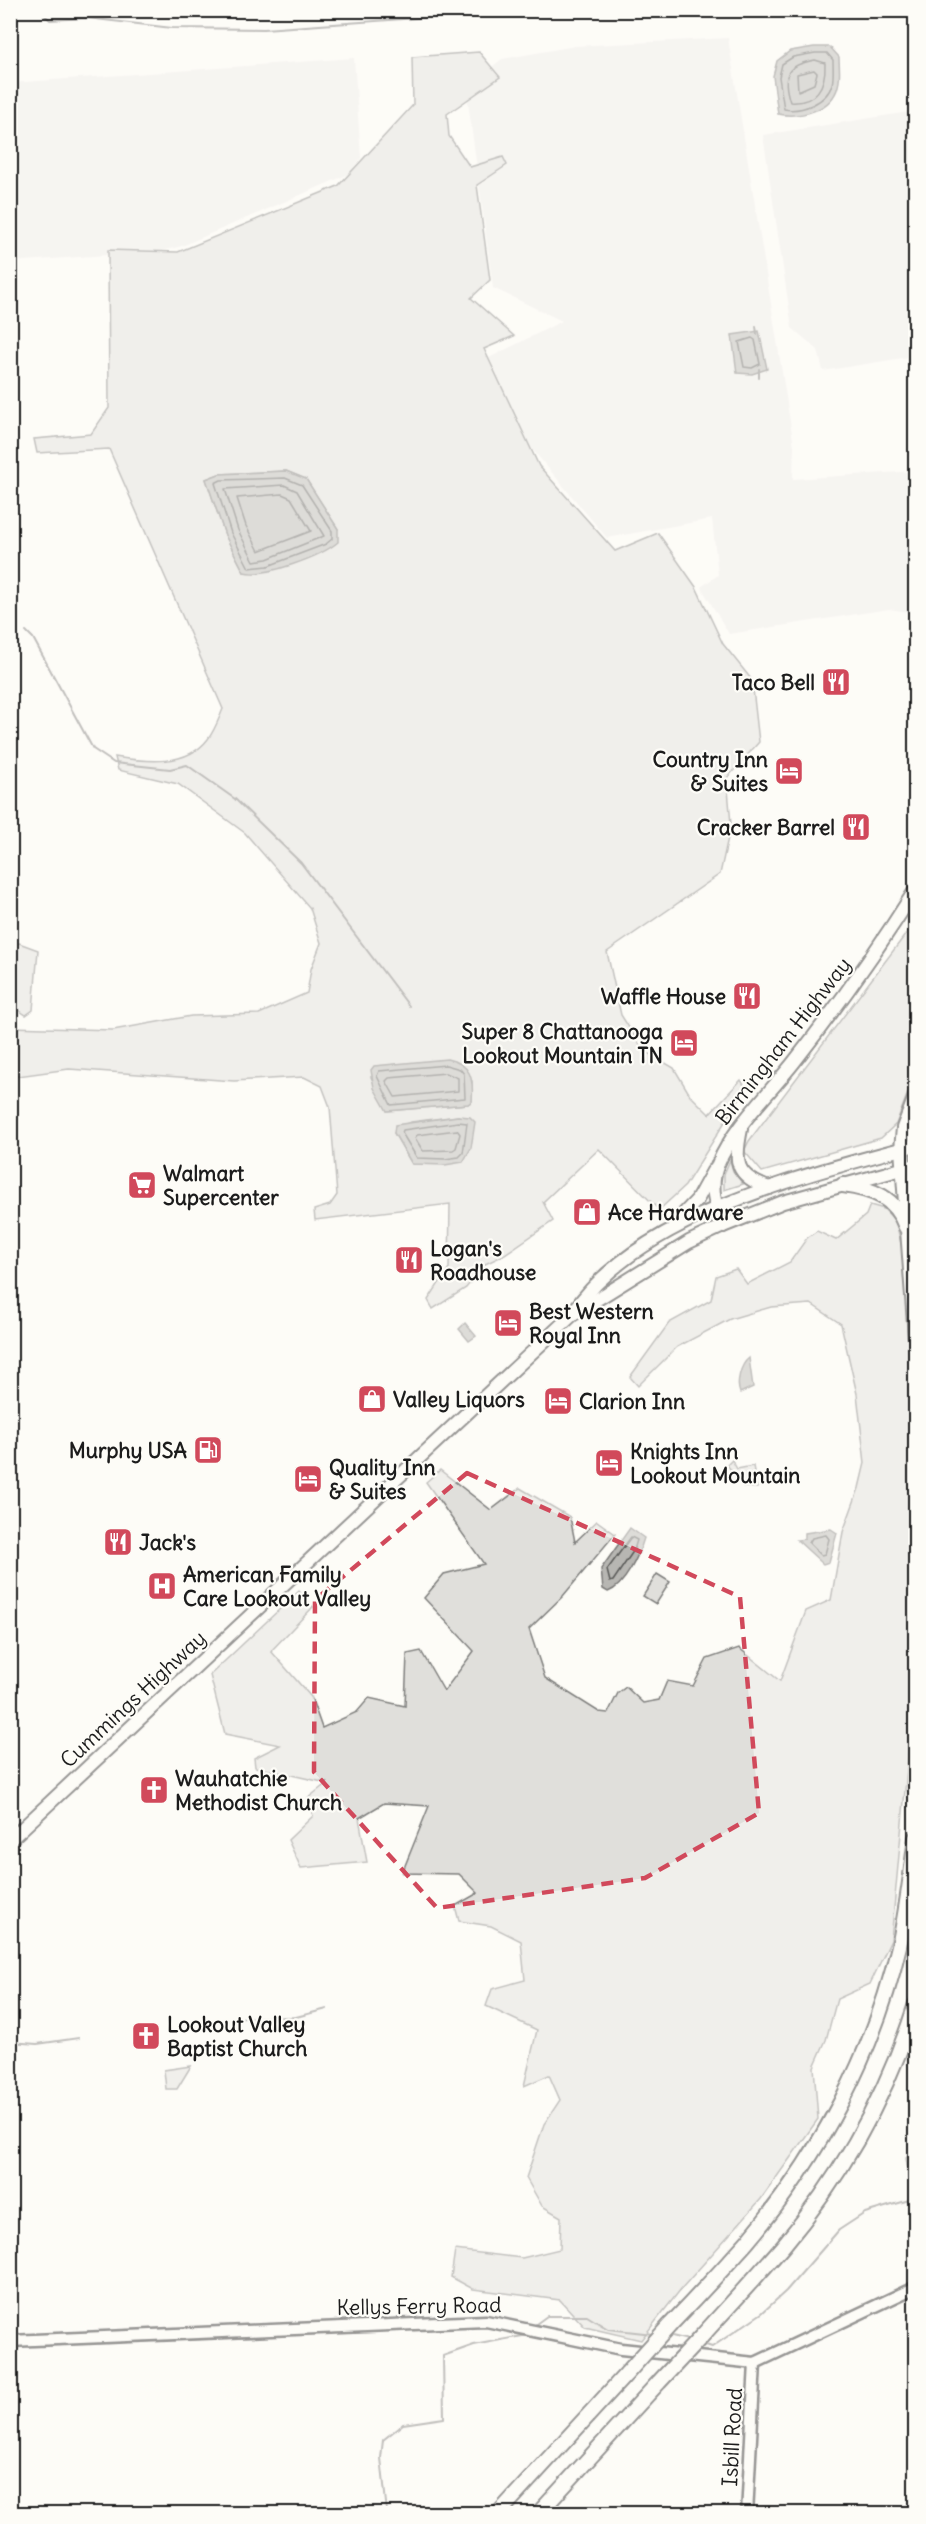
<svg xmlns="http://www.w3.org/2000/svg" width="926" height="2524" font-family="Delius,sans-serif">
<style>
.built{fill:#eeede9}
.green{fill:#e0dfdb;stroke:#7e7e7c;stroke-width:1.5;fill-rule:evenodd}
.water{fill:#b7b6b2;stroke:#797876;stroke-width:1.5}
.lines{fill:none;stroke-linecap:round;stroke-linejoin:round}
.shore{stroke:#5a5a58;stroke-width:1.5}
.stream{stroke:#797876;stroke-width:2}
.secondary-casing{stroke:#1c1c1c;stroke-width:15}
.primary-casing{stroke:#1c1c1c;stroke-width:16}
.highway-casing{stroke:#1c1c1c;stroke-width:18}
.secondary{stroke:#fdfcf7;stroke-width:10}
.primary{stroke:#fdfcf7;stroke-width:12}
.highway{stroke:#fdfcf7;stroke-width:14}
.highway-bridge-casing{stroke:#1c1c1c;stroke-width:18;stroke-linecap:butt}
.highway-bridge{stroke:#fdfcf7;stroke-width:14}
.marked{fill:none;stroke:#d1495b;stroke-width:4.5;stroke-dasharray:12 8;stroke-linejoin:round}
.labels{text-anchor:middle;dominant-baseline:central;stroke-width:4.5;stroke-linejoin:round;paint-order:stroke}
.poi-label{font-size:21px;font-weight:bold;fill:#1c1c1c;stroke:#fdfcf7;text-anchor:start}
.street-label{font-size:21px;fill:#1c1c1c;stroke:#fdfcf7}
</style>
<rect width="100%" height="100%" fill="#fdfcf7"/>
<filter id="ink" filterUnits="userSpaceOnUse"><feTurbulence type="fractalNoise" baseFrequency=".0167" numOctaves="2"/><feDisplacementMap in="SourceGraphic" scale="12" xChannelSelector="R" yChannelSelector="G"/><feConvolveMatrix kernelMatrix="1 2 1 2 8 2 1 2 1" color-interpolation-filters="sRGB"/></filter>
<g filter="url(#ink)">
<g class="built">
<path d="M 728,38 L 794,446 L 793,479 L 915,471 L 915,613 L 889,609 L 729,634 L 701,587 L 718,575 L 712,519 L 607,538 L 511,424 L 489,358 L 562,321 L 493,288 L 466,87 L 502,59 L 575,46 Z"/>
<path d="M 354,58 L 361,158 L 349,174 L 182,246 L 162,251 L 11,262 L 11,83 Z"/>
<path d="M 915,111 L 915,356 L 823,371 L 818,350 L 792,328 L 763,135 Z"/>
</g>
<g class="green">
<path d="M 479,52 L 500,77 L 447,114 L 449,136 L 470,167 L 503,157 L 507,165 L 477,185 L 490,280 L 471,298 L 514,336 L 484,349 L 539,466 L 615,551 L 658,533 L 696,587 L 723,644 L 752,680 L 759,742 L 727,778 L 731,824 L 720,874 L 607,952 L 621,1015 L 643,1050 L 674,1068 L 690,1095 L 709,1114 L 741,1080 L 746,1088 L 685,1186 L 659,1210 L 599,1149 L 543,1202 L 553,1221 L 502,1256 L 485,1264 L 466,1288 L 433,1309 L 428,1300 L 449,1268 L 450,1204 L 315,1220 L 314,1210 L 330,1205 L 337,1195 L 330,1107 L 322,1086 L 304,1077 L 234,1081 L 69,1069 L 11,1077 L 11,1027 L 113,1030 L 191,1016 L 259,1014 L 307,993 L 311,969 L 321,943 L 310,908 L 245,833 L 178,784 L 118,770 L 115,757 C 146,762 187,767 208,739 C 215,730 219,718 223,709 L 109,449 L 37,453 L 34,439 L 91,434 L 109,408 L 108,250 L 178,252 L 338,186 L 413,105 L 412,57 ZM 286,471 L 306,479 L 338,529 L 244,572 L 225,535 L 206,479 L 219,474 ZM 371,1077 L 472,1081 L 472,1101 L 468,1104 L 387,1111 ZM 458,1116 L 429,1164 L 412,1164 L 394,1133 L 411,1122 Z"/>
<path d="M 915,922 L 915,1074 L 896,1124 L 881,1138 L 762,1172 L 744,1151 L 749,1141 Z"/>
<path d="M 19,943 L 38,950 L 33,1010 L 26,1015 L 11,1005 L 11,945 Z"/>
<path d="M 730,1160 L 733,1171 L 743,1184 L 724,1190 L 724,1174 Z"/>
<path d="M 870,1205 L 884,1209 L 896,1222 L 905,1261 L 907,1330 L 914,1417 L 916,1673 L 891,1940 L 870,1984 L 837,1999 L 826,2040 L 814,2067 L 818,2119 L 761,2199 L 681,2289 L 641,2340 L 585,2327 L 560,2300 L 473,2289 L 451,2277 L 455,2250 L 522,2258 L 560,2249 L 561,2217 L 542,2206 L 526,2178 L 544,2124 L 560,2100 L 549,2075 L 524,2086 L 537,2030 L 486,2006 L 492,1989 L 525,1980 L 521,1941 L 491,1926 L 459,1921 L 455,1906 L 478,1893 L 459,1874 L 402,1873 L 429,1806 L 384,1803 L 359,1818 L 367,1862 L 301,1868 L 288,1840 L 313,1816 L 308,1798 L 327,1783 L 255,1767 L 254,1758 L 280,1745 L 225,1734 L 210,1675 L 299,1591 L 313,1607 L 271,1651 L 311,1697 L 322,1728 L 357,1712 L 369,1698 L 405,1706 L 407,1654 L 421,1651 L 444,1691 L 474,1651 L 424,1598 L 444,1574 L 484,1564 L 426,1482 L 440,1470 L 491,1510 L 520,1488 L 570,1517 L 575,1542 L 597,1521 L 615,1534 L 563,1596 L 529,1629 L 545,1678 L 599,1712 L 608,1713 L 618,1693 L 626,1687 L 643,1703 L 659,1700 L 667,1681 L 693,1686 L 707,1659 L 739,1648 L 780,1681 L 806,1611 L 831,1600 L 843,1532 L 859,1488 L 865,1463 L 857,1394 L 841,1324 L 811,1304 L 771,1307 L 730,1319 L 677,1347 L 638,1386 L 630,1377 L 669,1323 L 711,1300 L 716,1276 L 736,1269 L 747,1284 L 790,1262 L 807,1238 L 817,1231 L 836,1240 L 866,1215 Z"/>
<path d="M 732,1460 L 737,1469 L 753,1466 L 757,1488 L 744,1487 L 727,1465 Z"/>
<path d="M 657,1574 L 670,1582 L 656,1604 L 643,1596 Z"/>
<path d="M 191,2066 L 177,2089 L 166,2089 L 164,2070 Z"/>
<path d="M 915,2150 L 915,2214 L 906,2158 Z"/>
</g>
<g class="water">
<path d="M 814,47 L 830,47 L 839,57 C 839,66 841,77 838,86 C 832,111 800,118 778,114 L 773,76 L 777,61 L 790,51 Z"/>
<path d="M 759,331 L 767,369 L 752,374 L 737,373 L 732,335 Z"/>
<path d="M 286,471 L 306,479 L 338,529 L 338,542 C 322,556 264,578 244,572 L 225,535 L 206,479 L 219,474 Z"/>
<path d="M 447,1059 C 471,1064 474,1078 472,1101 L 468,1104 L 387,1111 L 374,1088 L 371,1070 L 374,1066 Z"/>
<path d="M 458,1116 L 470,1117 L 475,1122 L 471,1148 L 463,1162 L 445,1165 L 412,1164 L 394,1133 L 395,1125 Z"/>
<path d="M 465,1323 L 476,1336 L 469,1341 L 459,1329 Z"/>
<path d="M 749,1358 L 753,1387 L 740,1393 C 736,1383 740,1365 749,1358 Z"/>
<path d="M 630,1528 L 644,1538 C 639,1555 625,1586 608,1592 L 603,1589 L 601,1569 Z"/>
<path d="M 831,1529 L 837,1533 L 829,1562 L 823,1564 L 797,1540 L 805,1539 L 805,1533 Z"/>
</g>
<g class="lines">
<g class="shore">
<path d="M 815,53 L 827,53 L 833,60 C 833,67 834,77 832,84 C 827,103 801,112 784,109 L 779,77 L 782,64 L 793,57 Z"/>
<path d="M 815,60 L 825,63 C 826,86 816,104 790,102 C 781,74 787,65 815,60 Z"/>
<path d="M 814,70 L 817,73 L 814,84 L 798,91 L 797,74 Z"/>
<path d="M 752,338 L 755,340 L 760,364 L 752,368 L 744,367 L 739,342 Z"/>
<path d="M 285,478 L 302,485 L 332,531 L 332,539 L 326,544 L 268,566 L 249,568 L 231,533 L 215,483 L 221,480 Z"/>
<path d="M 284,485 L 297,491 L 324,536 L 267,559 L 254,561 L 238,530 L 225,489 Z"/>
<path d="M 282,494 L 291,498 L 311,531 L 259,551 L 246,526 L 237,498 Z"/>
<path d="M 446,1065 L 460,1069 L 464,1074 L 465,1098 L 391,1105 L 377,1076 L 379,1071 Z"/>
<path d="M 446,1073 L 458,1078 L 458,1091 L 395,1097 L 386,1081 L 389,1078 Z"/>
<path d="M 458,1122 L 467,1123 L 463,1153 L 459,1157 L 445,1159 L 417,1158 L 402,1133 L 403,1130 Z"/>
<path d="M 457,1130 L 460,1134 L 456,1148 L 453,1150 L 423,1151 L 415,1138 L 417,1135 Z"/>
<path d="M 826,1535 L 829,1539 L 825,1554 L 821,1555 L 809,1543 L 812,1538 Z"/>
<path d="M 631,1537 L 637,1540 L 634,1550 L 613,1581 L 610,1582 L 607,1570 Z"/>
</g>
<g class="stream">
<path d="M 39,10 L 50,20 L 87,18 L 172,28 L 264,29 L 431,17 L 465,10"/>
<path d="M 756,326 L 757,334"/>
<path d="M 759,369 L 759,378"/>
<path d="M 10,617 L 13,619"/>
<path d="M 26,631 L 33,638 L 93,749 L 114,763 L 170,769 L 187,765 L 235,799 L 301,863 L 409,1006"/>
<path d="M 236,2018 L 296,2017 L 327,2009"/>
<path d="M 10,2042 L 37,2044 L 79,2038"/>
<path d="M 536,2324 L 547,2316 L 587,2316 L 608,2329 L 653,2334"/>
<path d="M 668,2335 L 692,2341"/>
<path d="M 703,2344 L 712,2347 L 762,2313 L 786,2291 L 839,2230 L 865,2213 L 916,2198"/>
<path d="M 382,2514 L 387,2512 L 381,2458 L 383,2440 L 403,2424 L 444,2418 L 443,2356 L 474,2345 L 528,2335"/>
</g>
<g class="secondary-casing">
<g id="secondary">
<path d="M 10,2341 L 486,2321 L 621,2349 L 755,2363 L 916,2287"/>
<path d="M 747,2514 L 755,2363"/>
</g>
</g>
<g class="primary-casing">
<g id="primary">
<path d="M 741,1129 C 734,1162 735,1176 769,1188"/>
<path d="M 674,1224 L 697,1200 L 713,1171"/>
<path d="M 723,1226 C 715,1206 709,1185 718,1164 C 734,1126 769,1094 794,1062 C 838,1006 878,949 916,889"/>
<path d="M 574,1311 C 639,1215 808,1174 916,1145"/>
<path d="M 10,1840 L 572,1315 L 689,1242 L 723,1226 L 783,1202 L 916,1165"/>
</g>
</g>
<g class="highway-casing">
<g id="highway">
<path d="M 916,1097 L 904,1128 L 902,1149 L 916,1337"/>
<path d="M 843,1185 C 873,1189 895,1197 906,1227"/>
<path d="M 670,2325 C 696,2298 722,2270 747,2242 C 819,2157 874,2054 899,1946 C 907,1910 911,1874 916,1838"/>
<path d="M 701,2337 C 728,2307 756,2277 783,2246 C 843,2175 888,2092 916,2004"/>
<path d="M 498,2514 L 627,2373"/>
<path d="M 538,2514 L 659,2382"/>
</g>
</g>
<use href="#secondary" class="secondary"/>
<use href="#primary" class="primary"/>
<use href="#highway" class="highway"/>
<g class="highway-bridge-casing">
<g id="highway-bridge">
<path d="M 627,2373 L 670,2325"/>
<path d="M 659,2382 L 701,2337"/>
</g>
</g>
<use href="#highway-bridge" class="highway-bridge"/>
</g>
</g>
<path d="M0 0H926V2524H0ZM 467,1473 L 740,1597 L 759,1813 L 645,1878 L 437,1908 L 314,1772 L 315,1600 Z" fill="#fdfcf7" fill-opacity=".55" fill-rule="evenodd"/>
<path class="marked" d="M 467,1473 L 740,1597 L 759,1813 L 645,1878 L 437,1908 L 314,1772 L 315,1600 Z"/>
<defs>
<g id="restaurant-square" transform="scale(1.5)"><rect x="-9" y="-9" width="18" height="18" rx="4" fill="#d1495b" stroke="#fdfcf7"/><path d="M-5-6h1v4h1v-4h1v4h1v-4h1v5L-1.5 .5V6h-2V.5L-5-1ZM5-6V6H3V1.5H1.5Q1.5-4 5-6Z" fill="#fff"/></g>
<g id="hotel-square" transform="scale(1.5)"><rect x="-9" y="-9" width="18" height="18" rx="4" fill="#d1495b" stroke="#fdfcf7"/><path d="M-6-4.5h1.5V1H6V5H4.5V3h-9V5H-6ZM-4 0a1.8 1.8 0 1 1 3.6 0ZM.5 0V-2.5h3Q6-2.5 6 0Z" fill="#fff"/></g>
<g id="supermarket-square" transform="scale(1.5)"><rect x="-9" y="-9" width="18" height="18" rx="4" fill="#d1495b" stroke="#fdfcf7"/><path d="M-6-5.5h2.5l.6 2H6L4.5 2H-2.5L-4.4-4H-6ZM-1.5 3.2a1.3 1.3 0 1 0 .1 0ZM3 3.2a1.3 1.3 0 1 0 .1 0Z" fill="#fff"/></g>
<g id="shop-square" transform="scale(1.5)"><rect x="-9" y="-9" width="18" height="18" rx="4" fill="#d1495b" stroke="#fdfcf7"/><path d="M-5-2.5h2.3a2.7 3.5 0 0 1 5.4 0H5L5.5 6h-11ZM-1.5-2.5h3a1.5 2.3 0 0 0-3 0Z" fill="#fff"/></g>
<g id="fuel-square" transform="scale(1.5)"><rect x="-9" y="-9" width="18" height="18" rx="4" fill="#d1495b" stroke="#fdfcf7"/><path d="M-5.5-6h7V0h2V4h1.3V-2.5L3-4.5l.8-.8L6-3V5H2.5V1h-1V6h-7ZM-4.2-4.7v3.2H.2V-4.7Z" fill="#fff"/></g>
<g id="hospital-square" transform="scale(1.5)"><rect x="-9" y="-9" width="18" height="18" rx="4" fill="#d1495b" stroke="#fdfcf7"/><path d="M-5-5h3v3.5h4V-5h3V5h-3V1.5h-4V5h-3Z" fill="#fff"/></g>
<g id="church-square" transform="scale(1.5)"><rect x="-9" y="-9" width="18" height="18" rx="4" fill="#d1495b" stroke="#fdfcf7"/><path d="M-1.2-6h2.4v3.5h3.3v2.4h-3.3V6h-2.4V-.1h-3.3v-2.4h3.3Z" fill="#fff"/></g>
</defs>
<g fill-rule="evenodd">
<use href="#restaurant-square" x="836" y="682"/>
<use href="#hotel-square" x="789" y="771"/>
<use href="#restaurant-square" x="856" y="827"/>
<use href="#restaurant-square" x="747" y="996"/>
<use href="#hotel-square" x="684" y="1043"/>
<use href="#supermarket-square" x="142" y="1185"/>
<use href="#shop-square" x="587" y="1212"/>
<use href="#restaurant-square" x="409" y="1260"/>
<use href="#hotel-square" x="508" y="1323"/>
<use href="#shop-square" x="372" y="1399"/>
<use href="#hotel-square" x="558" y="1401"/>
<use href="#fuel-square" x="208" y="1450"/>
<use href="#hotel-square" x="609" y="1463"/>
<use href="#hotel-square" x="308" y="1479"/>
<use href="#restaurant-square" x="118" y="1542"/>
<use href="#hospital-square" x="162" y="1586"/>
<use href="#church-square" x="154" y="1790"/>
<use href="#church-square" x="146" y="2036"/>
</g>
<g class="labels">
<g class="poi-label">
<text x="815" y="682" text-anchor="end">Taco Bell</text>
<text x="768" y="759" text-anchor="end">Country Inn<tspan x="768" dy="24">&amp; Suites</tspan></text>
<text x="835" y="827" text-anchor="end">Cracker Barrel</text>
<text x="726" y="996" text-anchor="end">Waffle House</text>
<text x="663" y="1031" text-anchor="end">Super 8 Chattanooga<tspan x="663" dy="24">Lookout Mountain TN</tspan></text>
<text x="163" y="1173">Walmart<tspan x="163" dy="24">Supercenter</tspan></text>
<text x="608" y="1212">Ace Hardware</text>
<text x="430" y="1248">Logan's<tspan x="430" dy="24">Roadhouse</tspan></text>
<text x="529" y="1311">Best Western<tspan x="529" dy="24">Royal Inn</tspan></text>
<text x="393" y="1399">Valley Liquors</text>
<text x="579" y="1401">Clarion Inn</text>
<text x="187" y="1450" text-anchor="end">Murphy USA</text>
<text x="630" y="1451">Knights Inn<tspan x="630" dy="24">Lookout Mountain</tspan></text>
<text x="329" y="1467">Quality Inn<tspan x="329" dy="24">&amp; Suites</tspan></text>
<text x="139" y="1542">Jack's</text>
<text x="183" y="1574">American Family<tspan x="183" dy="24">Care Lookout Valley</tspan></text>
<text x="175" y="1778">Wauhatchie<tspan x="175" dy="24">Methodist Church</tspan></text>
<text x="167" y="2024">Lookout Valley<tspan x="167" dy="24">Baptist Church</tspan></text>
</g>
<g class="street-label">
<text transform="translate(783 1041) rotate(-52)">Birmingham Highway</text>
<text transform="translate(133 1699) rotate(-43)">Cummings Highway</text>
<text transform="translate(419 2306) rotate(-1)">Kellys Ferry Road</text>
<text transform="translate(732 2437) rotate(-87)">Isbill Road</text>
</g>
</g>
<rect width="926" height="2524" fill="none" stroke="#fdfcf7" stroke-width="36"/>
<rect x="18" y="18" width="890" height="2488" fill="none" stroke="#1c1c1c" stroke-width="2" filter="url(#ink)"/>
</svg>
